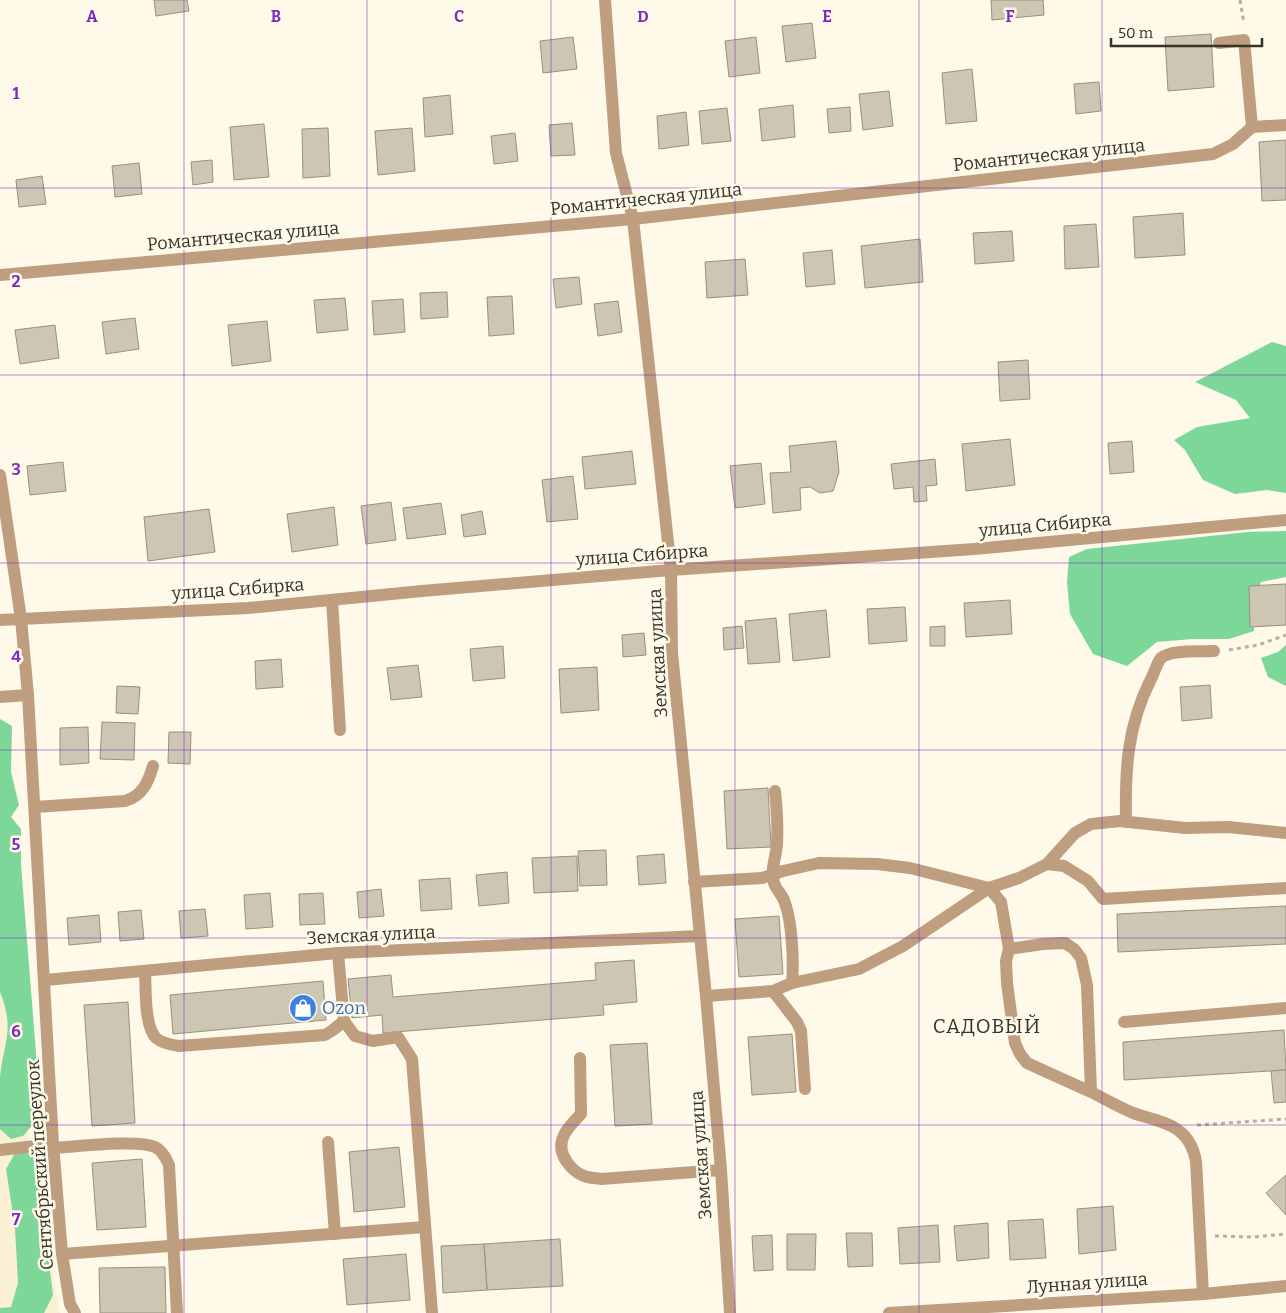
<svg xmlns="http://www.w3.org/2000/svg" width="1286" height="1313" font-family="Bitter,serif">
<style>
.built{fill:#faf0d4}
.forest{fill:#7cd798}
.building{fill:#cdc6b2;stroke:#97907d}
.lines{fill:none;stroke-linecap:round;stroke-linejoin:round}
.path{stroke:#b4b0a2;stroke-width:3;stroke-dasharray:4 4;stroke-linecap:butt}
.minor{stroke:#be9e7f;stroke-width:12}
.grid{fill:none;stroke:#7b2cbf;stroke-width:1;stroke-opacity:0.55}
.labels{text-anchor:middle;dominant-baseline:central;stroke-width:5;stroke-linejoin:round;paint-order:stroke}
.street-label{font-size:18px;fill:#36332b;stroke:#fef9e8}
.shop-label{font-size:18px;fill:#366cbe;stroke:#fef9e8;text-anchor:start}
.quarter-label{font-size:20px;letter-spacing:1px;fill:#36332b;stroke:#fef9e8}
.grid-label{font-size:16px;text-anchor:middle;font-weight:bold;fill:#7b2cbf;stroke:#fef9e8;stroke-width:5;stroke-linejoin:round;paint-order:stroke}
</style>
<rect width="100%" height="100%" fill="#fef9e8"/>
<path class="built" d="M 11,833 L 29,1146 L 60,1313 L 0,1313 L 0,834 Z"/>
<g class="forest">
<path d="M 1272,342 L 1286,346 L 1286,493 L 1267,490 L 1235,494 L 1203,480 L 1185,450 L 1174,440 L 1197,427 L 1250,418 L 1236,400 L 1195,382 Z"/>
<path d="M 1286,531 L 1286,577 L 1261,582 L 1253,606 L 1254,631 L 1229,639 L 1192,639 L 1157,642 L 1127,666 L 1093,654 L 1070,614 L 1067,582 L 1069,557 L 1087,549 L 1248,532 Z"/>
<path d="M 1286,645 L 1286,686 L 1268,677 L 1261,658 L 1278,652 Z"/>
<path d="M 0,719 L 12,726 L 11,772 L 19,805 L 11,817 L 21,829 L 21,865 L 36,1053 L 36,1121 L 23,1136 L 11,1139 L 0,1129 C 0,1112 0,1094 0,1077 C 4,1041 15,1029 0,992 Z"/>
<path d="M 18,1148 L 40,1160 L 42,1207 L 53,1295 L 44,1313 L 0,1313 L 0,1308 L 11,1307 L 18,1283 L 15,1228 L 6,1169 Z"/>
</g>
<g class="building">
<path d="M 154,0 L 187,0 L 189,11 L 156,16 Z"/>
<path d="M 991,0 L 1043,0 L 1044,15 L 992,20 Z"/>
<path d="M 812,23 L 816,58 L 786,62 L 782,26 Z"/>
<path d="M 1211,34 L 1214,87 L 1168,91 L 1165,37 Z"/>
<path d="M 573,37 L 577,69 L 543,73 L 540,41 Z"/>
<path d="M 756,37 L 760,73 L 729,77 L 725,41 Z"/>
<path d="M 972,69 L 977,121 L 946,124 L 942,73 Z"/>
<path d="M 1099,82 L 1101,111 L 1076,114 L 1074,84 Z"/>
<path d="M 889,91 L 893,126 L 863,130 L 859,94 Z"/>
<path d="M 450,95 L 453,134 L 425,137 L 423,98 Z"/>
<path d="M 793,105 L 795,137 L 762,141 L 759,109 Z"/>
<path d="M 850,107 L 851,131 L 829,133 L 827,109 Z"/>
<path d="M 727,108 L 731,141 L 702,144 L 699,111 Z"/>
<path d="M 686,112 L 689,145 L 659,149 L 657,116 Z"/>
<path d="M 572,123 L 575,155 L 551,156 L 549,125 Z"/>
<path d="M 264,124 L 269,177 L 234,180 L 230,127 Z"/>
<path d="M 328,128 L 330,176 L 303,178 L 302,129 Z"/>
<path d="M 412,128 L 415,171 L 378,175 L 375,131 Z"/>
<path d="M 515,133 L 518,161 L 494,164 L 491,136 Z"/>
<path d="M 1286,140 L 1286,200 L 1262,201 L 1259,142 Z"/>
<path d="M 212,160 L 213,182 L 193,185 L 191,162 Z"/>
<path d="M 139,163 L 142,194 L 115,197 L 112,166 Z"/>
<path d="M 42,176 L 46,204 L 19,207 L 16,180 Z"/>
<path d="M 1183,213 L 1185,255 L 1135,258 L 1133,217 Z"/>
<path d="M 1096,224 L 1099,267 L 1065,269 L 1064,226 Z"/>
<path d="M 1012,231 L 1014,261 L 975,264 L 973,233 Z"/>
<path d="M 920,239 L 923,282 L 865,288 L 861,246 Z"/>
<path d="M 832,250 L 835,284 L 806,287 L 803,253 Z"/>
<path d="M 745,259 L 748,295 L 707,298 L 705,262 Z"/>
<path d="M 579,277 L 582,304 L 556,308 L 553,279 Z"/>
<path d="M 447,292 L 448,317 L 421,319 L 420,293 Z"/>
<path d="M 512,296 L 514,334 L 489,336 L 487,297 Z"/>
<path d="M 345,298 L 348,330 L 317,333 L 314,300 Z"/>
<path d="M 403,299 L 405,332 L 374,335 L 372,301 Z"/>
<path d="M 618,301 L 622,332 L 598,336 L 594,304 Z"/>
<path d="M 135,318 L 139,349 L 106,354 L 102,322 Z"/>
<path d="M 267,321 L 271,361 L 232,366 L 228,325 Z"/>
<path d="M 55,325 L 59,358 L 20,364 L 15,330 Z"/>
<path d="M 1028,360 L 1030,399 L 1000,401 L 998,362 Z"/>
<path d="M 1010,439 L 1015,485 L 966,491 L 962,444 Z"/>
<path d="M 836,441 L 839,472 L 833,491 L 820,493 L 810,487 L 800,488 L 801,510 L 773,513 L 770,473 L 791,472 L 789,446 Z"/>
<path d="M 1132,441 L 1134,472 L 1110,474 L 1108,443 Z"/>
<path d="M 632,451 L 636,484 L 585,489 L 582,457 Z"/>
<path d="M 935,459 L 937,485 L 926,486 L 927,501 L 914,502 L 913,487 L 894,489 L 891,464 Z"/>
<path d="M 63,462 L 66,491 L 30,495 L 27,466 Z"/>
<path d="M 761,463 L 765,504 L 735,508 L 730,466 Z"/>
<path d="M 573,476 L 578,519 L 547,522 L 542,480 Z"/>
<path d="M 391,502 L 396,540 L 366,544 L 361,506 Z"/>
<path d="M 441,503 L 446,534 L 407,539 L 403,508 Z"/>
<path d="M 334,507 L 338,545 L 292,552 L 287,514 Z"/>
<path d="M 209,509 L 215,552 L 148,561 L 144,517 Z"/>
<path d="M 482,511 L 486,534 L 464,537 L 461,515 Z"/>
<path d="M 1286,584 L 1286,625 L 1250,627 L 1249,586 Z"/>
<path d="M 1010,600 L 1012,634 L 966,637 L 964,603 Z"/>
<path d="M 905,607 L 907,641 L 869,644 L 867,609 Z"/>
<path d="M 826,610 L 830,657 L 793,661 L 789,614 Z"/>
<path d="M 776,618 L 780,662 L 748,664 L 745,621 Z"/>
<path d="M 742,626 L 744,648 L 724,650 L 723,628 Z"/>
<path d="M 945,626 L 945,646 L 930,646 L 930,627 Z"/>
<path d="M 644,633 L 646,655 L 623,657 L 622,635 Z"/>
<path d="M 503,646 L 505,678 L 473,681 L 470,649 Z"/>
<path d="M 281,659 L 283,687 L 256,689 L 255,661 Z"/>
<path d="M 418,665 L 422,697 L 391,700 L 387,668 Z"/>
<path d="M 597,667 L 599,710 L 561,713 L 559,669 Z"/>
<path d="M 1210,685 L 1212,718 L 1182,721 L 1180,687 Z"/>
<path d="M 117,686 L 140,687 L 138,714 L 116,713 Z"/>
<path d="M 102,722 L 135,723 L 134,760 L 100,759 Z"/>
<path d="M 88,727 L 89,763 L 60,765 L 60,728 Z"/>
<path d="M 169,732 L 191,732 L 190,764 L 168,763 Z"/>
<path d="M 768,788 L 771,847 L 727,849 L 724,791 Z"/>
<path d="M 606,850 L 607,885 L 580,886 L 578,851 Z"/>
<path d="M 664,854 L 666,883 L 639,885 L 637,856 Z"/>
<path d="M 577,856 L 578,891 L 534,893 L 532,858 Z"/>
<path d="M 507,872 L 509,903 L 479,906 L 476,875 Z"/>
<path d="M 450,878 L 452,909 L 421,911 L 419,880 Z"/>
<path d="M 381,889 L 384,916 L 359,918 L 357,892 Z"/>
<path d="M 270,893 L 273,927 L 246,929 L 244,895 Z"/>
<path d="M 323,893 L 325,924 L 300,925 L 299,894 Z"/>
<path d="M 1286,906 L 1286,944 L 1118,952 L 1117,914 Z"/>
<path d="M 205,909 L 208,936 L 181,938 L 179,911 Z"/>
<path d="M 141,910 L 144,939 L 120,941 L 118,912 Z"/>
<path d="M 99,915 L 101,942 L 69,945 L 67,918 Z"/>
<path d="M 779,916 L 783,974 L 739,977 L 735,919 Z"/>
<path d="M 634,960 L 637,1002 L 603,1005 L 604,1015 L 383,1033 L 382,1015 L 352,1018 L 348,979 L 391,975 L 393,997 L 596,980 L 595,963 Z"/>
<path d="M 323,981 L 326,1020 L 173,1034 L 170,995 Z"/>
<path d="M 128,1002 L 135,1123 L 92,1126 L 84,1005 Z"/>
<path d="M 1284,1030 L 1286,1070 L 1124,1080 L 1123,1042 Z"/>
<path d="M 792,1034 L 796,1092 L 752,1095 L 748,1037 Z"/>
<path d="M 647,1043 L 652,1124 L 615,1126 L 610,1045 Z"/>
<path d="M 1286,1070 L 1286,1102 L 1274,1103 L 1271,1071 Z"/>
<path d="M 399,1147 L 405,1207 L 354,1212 L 349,1152 Z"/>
<path d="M 142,1159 L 146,1227 L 97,1230 L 92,1163 Z"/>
<path d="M 1286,1175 L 1286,1215 L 1266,1193 Z"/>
<path d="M 1113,1206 L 1116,1250 L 1079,1254 L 1077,1209 Z"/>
<path d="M 1043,1219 L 1046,1258 L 1010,1260 L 1008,1221 Z"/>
<path d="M 988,1223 L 989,1258 L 957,1261 L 954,1226 Z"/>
<path d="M 938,1225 L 940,1262 L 900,1264 L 898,1228 Z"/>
<path d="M 846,1233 L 872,1233 L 873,1266 L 848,1267 Z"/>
<path d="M 787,1234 L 816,1234 L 815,1270 L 787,1270 Z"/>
<path d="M 772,1235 L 773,1270 L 754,1271 L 752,1236 Z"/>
<path d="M 560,1239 L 563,1286 L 487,1290 L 484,1244 Z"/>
<path d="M 484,1244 L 487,1290 L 443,1293 L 441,1246 Z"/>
<path d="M 406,1254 L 410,1300 L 347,1305 L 343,1259 Z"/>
<path d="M 165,1267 L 166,1313 L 100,1313 L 99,1268 Z"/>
</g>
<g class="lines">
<g class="path">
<path d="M 1240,0 L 1244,24"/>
<path d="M 1229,650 L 1258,645 L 1286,635"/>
<path d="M 1197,1125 L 1286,1119"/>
<path d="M 1215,1236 L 1252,1237 L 1286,1234"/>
</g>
<g class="minor">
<path d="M 605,0 L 616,153 L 633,219 L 671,570 L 672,653 L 706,996 L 721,1170 L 730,1313"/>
<path d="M 1219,43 L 1244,40 L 1252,127"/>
<path d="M 0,275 L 633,219 L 1213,154 L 1233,144 L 1252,127 L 1286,125"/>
<path d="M 0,475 L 21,619 L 28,695 L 53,1144 L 62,1254 L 70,1304 L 75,1313"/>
<path d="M 332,600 L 340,730"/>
<path d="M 0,620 L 248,608 L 422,591 L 671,570 L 974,549 L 1286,520"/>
<path d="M 0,697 L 28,695"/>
<path d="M 775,791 C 777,809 778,827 777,845 C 776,857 770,870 774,883 C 776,890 783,895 785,903 C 792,922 794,962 792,983"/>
<path d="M 35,807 L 125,801 C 142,796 148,783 153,766"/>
<path d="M 1126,822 C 1125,770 1127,726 1151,679 C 1154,673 1157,663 1161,658 C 1171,649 1201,652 1214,651"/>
<path d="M 1047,864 L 1075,833 L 1091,824 L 1120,821 L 1185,828 L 1228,827 L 1286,833"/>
<path d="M 694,882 L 762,878 L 783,871 L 819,863 L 877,864 L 910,868 L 989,888 L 1001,902 L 1009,949"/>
<path d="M 338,953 L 344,1021 L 355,1036 L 373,1041 L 398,1037 L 412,1059 L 432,1313"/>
<path d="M 145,971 C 146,988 144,1026 156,1038 C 162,1043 171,1045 179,1046 L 325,1035 L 333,1030 L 344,1021"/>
<path d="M 45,980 L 338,953 L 699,936"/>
<path d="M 773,991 L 797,1022 L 801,1031 L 805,1089"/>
<path d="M 706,996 L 773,991 L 792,983 L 859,969 L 903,946 L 989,888 L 1019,878 L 1047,864 L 1064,866 L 1088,881 L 1103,899 L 1286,888"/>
<path d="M 1124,1022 L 1286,1008"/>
<path d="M 580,1058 L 581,1114 C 567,1128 553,1143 567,1162 C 571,1168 575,1172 582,1175 C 587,1178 595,1178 601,1179 L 721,1170"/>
<path d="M 1091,1092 L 1027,1063 L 1020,1054 L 1015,1043 L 1007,983 L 1006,961 L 1009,949 L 1043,944 L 1065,943 L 1074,949 L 1081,958 L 1087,985 L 1091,1092 C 1105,1099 1119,1107 1133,1113 C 1163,1123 1189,1124 1196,1161 L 1203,1294"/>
<path d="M 328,1142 L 335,1234"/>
<path d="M 53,1148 C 75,1147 137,1139 155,1147 C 162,1150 166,1158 169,1165 L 177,1313"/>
<path d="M 0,1150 L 53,1144"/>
<path d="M 62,1254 L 425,1227"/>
<path d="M 889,1313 L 1203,1294 L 1286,1286"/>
</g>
</g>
<path class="grid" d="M 184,0 L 184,1313M 367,0 L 367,1313M 551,0 L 551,1313M 735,0 L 735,1313M 919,0 L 919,1313M 1102,0 L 1102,1313M 0,188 L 1286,188M 0,375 L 1286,375M 0,563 L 1286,563M 0,750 L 1286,750M 0,938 L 1286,938M 0,1125 L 1286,1125"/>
<defs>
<g id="shop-disc" transform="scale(1.4375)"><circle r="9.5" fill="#3f7fe0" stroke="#fef9e8"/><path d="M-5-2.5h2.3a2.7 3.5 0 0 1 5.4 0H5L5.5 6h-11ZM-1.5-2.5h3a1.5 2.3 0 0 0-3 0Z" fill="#fff"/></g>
</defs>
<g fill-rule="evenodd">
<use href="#shop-disc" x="303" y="1008"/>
</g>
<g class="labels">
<g class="street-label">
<text transform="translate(1049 155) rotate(-6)">Романтическая улица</text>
<text transform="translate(646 199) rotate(-6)">Романтическая улица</text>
<text transform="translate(243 236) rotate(-5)">Романтическая улица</text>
<text transform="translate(1045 525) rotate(-5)">улица Сибирка</text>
<text transform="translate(642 555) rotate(-4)">улица Сибирка</text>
<text transform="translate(238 589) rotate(-4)">улица Сибирка</text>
<text transform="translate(658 653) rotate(-93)">Земская улица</text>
<text transform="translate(371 935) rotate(-3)">Земская улица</text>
<text transform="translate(701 1155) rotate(-94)">Земская улица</text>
<text transform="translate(40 1165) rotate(-94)">Сентябрьский переулок</text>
<text transform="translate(1087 1283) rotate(-4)">Лунная улица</text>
</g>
<g class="shop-label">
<text x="322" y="1008">Ozon</text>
</g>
<g class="quarter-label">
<text x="987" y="1026">САДОВЫЙ</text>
</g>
</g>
<g class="grid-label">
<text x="92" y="22">A</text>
<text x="276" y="22">B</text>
<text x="459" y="22">C</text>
<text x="643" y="22">D</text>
<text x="827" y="22">E</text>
<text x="1010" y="22">F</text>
<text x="16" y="99">1</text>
<text x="16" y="287">2</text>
<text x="16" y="475">3</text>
<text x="16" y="662">4</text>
<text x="16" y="850">5</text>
<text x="16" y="1037">6</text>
<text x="16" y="1225">7</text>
</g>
<path d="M1111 38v8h151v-8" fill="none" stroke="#36332b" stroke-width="2.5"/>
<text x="1118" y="38" font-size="15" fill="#36332b" stroke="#fef9e8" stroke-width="4" paint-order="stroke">50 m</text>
</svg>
